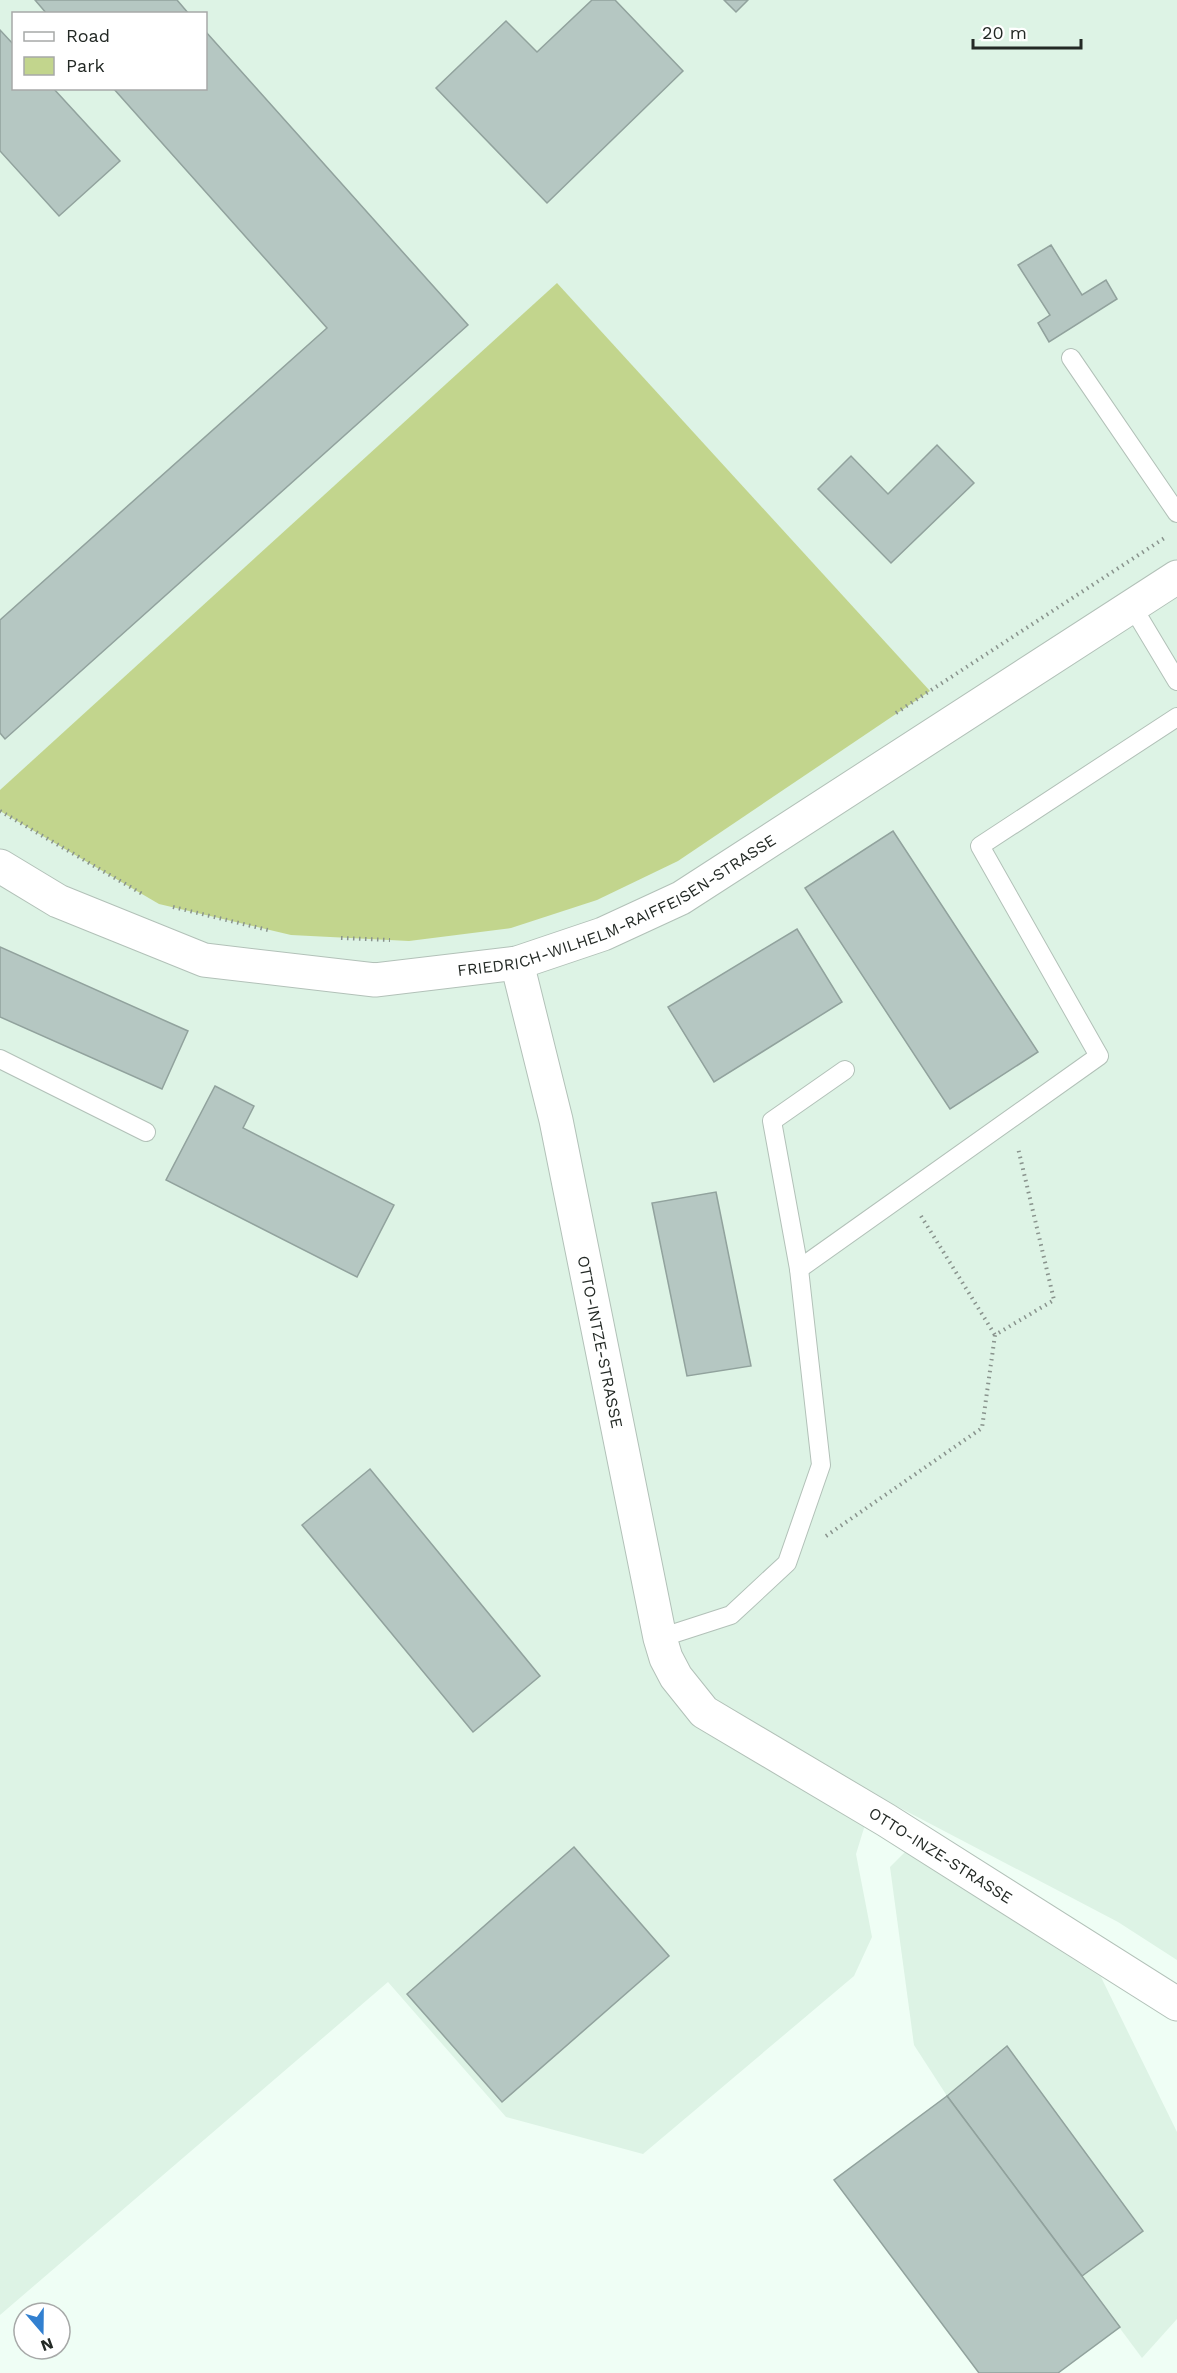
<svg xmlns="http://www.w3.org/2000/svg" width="1177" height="2373" font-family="'Work Sans',sans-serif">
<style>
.built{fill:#ddf3e5;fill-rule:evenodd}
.green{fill:#c2d58d}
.building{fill:#b5c7c2;stroke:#91a29d;stroke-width:1.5}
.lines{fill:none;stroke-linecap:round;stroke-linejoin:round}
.service-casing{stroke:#b2c1b8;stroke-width:20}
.minor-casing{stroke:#b2c1b8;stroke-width:35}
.path{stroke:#89938d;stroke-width:4;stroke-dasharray:1.5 4.5;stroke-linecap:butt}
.service{stroke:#fff;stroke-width:18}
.minor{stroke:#fff;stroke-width:33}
.labels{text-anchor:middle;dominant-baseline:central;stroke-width:4.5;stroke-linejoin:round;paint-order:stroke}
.street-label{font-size:16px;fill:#232925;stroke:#fff}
</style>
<rect width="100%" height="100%" fill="#effef5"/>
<g class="built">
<path d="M 0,0 L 1177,0 L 1177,1960 L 1118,1922 L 883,1799 L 864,1828 L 856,1854 L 872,1937 L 854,1976 L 643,2154 L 506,2117 L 388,1982 L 0,2315 ZM 14,14 L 206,14 L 206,88 L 14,88 Z"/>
<path d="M 905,1852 L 1101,1977 L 1177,2132 L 1177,2319 L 1142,2358 L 947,2096 L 914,2045 L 890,1867 Z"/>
</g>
<path class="green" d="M 557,283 L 930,691 L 678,861 L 597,900 L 511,928 L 409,941 L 291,935 L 159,904 L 0,811 L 0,790 Z"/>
<g class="building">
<path d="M 35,0 L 177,0 L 189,14 L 47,14 Z"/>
<path d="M 592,0 L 615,0 L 683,71 L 547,203 L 436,88 L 506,21 L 537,52 Z"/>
<path d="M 724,0 L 748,0 L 736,12 Z"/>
<path d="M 0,30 L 14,45 L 14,88 L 53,88 L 120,161 L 59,216 L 0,151 Z"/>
<path d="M 206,32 L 468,325 L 5,739 L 0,733 L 0,620 L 327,328 L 113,88 L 206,88 Z"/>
<path d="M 1051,245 L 1082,295 L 1106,280 L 1117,299 L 1049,342 L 1038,323 L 1050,315 L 1018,265 Z"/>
<path d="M 937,445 L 974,483 L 891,563 L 818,489 L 851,456 L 888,494 Z"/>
<path d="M 893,831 L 1038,1052 L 950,1109 L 805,888 Z"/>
<path d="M 797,929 L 842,1002 L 714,1082 L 668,1007 Z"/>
<path d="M 0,947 L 188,1031 L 162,1089 L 0,1017 Z"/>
<path d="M 215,1086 L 254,1106 L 243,1128 L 394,1205 L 357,1277 L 166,1180 Z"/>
<path d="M 716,1192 L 751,1366 L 687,1376 L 652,1203 Z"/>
<path d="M 370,1469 L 540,1676 L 473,1732 L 302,1525 Z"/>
<path d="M 574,1847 L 669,1956 L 502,2102 L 407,1994 Z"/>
<path d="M 1007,2046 L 1143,2231 L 1082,2276 L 947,2096 Z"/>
<path d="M 947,2096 L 1120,2327 L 1058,2373 L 979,2373 L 834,2180 Z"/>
</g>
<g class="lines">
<g class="service-casing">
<g id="service">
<path d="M 1071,358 L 1177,513"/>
<path d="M 1132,606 L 1177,681"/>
<path d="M 0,1059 L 146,1132"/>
<path d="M 799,1269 L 1099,1056 L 980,846 L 1177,717"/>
<path d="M 660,1638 L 731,1615 L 787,1563 L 821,1465 L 799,1269 L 772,1121 L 845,1070"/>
</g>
</g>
<g class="minor-casing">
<g id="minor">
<path id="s1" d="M 0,866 L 58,901 L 204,960 L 375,980 L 517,963 L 603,934 L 681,898 L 1177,577"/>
<path id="s2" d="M 517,963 L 556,1120 L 660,1638 L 666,1658 L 676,1677 L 704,1712 L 886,1820 L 1177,2004"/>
</g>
</g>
<g class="path">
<path d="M 896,713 L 1166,537"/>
<path d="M 0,811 L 144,895"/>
<path d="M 173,907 L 268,930"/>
<path d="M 341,938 L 390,940"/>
<path d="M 921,1216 L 995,1335"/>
<path d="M 826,1536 L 982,1428 L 995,1335 L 1054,1300 L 1018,1148"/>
</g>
<use href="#service" class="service"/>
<use href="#minor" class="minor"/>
</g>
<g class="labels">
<g class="street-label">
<text stroke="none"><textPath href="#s1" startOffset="654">FRIEDRICH-WILHELM-RAIFFEISEN-STRASSE</textPath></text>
<text stroke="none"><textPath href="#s2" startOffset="388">OTTO-INTZE-STRASSE</textPath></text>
<text stroke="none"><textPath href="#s2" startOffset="1054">OTTO-INZE-STRASSE</textPath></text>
</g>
</g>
<rect x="12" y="12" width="195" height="78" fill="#ffffff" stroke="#a7a9a8" stroke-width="1.5"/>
<rect x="24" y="32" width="30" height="9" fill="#ffffff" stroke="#a7a9a8" stroke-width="1.5"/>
<text x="66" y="42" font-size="18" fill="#232925">Road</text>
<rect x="24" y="57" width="30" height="18" fill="#c2d58d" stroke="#a7a9a8" stroke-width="1.5"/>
<text x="66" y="72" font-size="18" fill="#232925">Park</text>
<g transform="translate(42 2331) rotate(160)"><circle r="28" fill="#ffffff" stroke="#a7a9a8" stroke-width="1.5"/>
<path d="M0-4.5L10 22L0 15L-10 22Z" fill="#3280d0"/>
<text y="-9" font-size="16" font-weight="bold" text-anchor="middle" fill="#232925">N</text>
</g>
<path d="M973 39v9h108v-9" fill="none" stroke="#232925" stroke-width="3"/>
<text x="982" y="39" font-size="18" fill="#232925" stroke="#ffffff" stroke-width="4.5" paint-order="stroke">20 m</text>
</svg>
